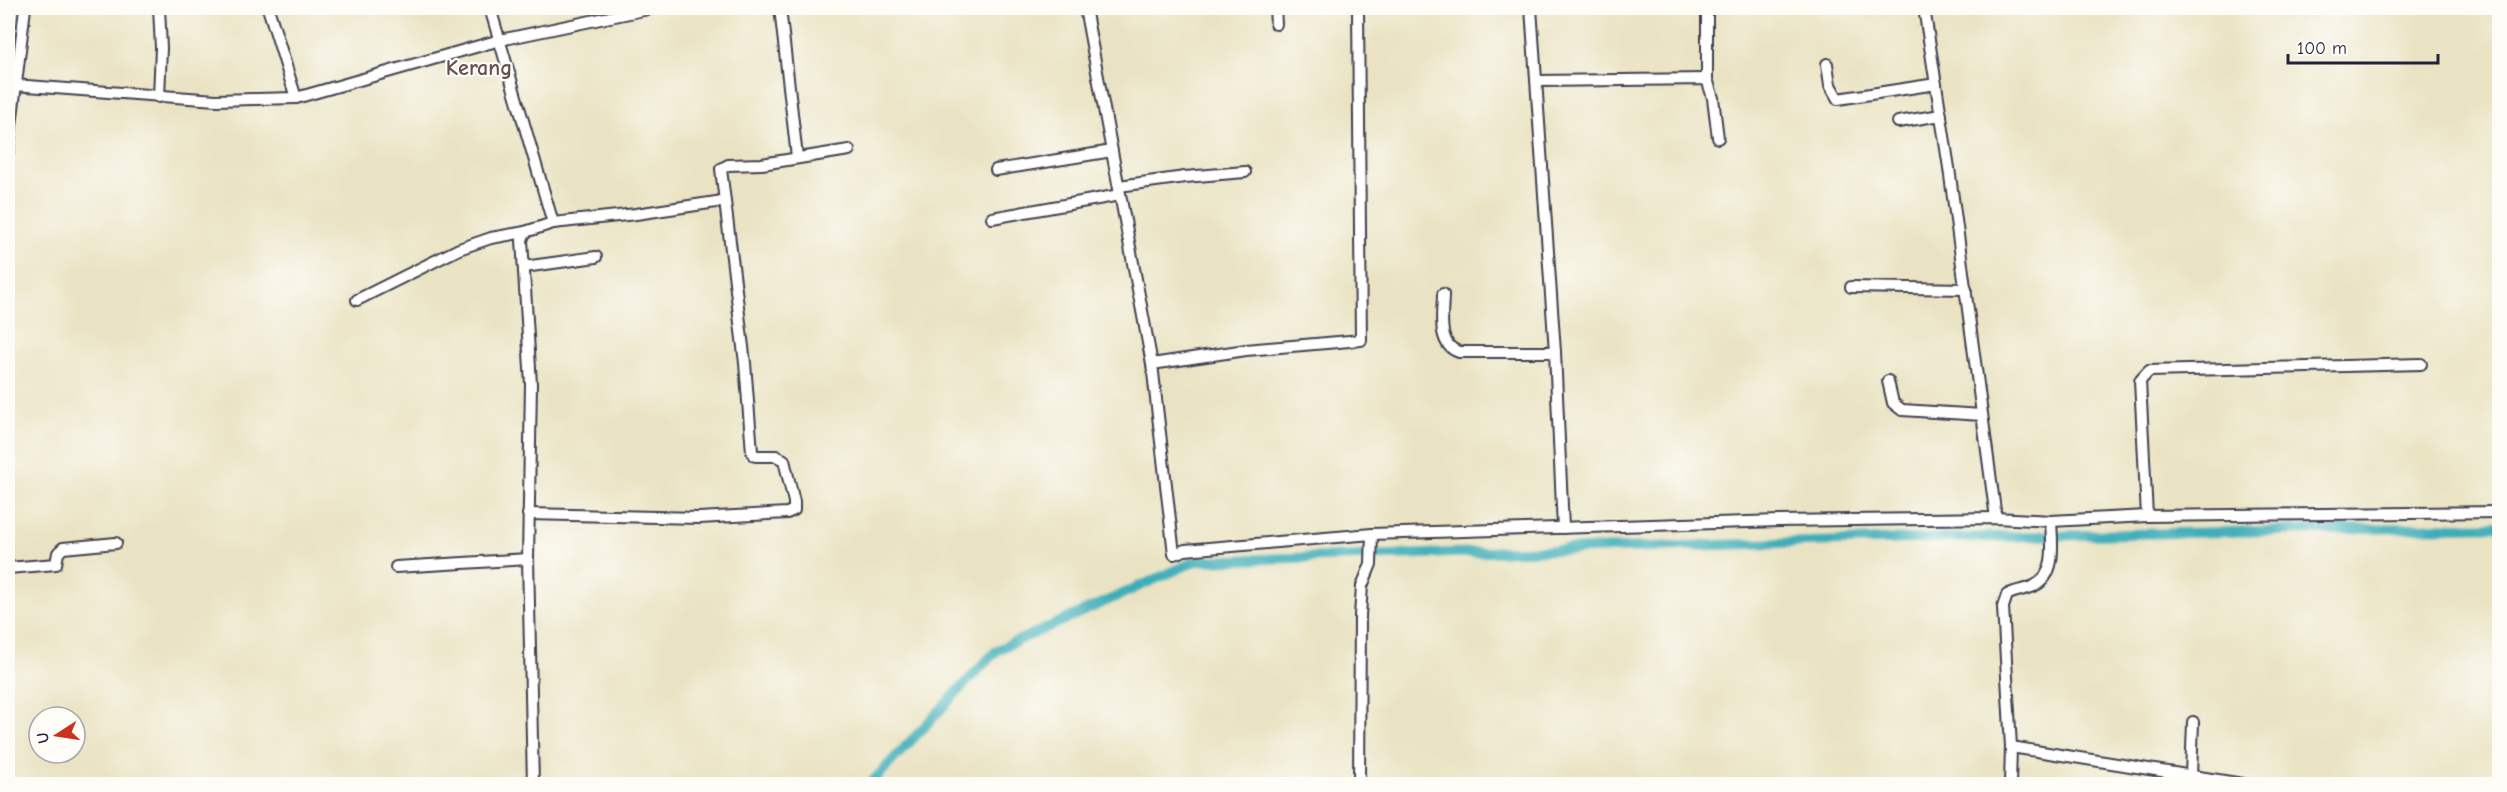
<svg xmlns="http://www.w3.org/2000/svg" width="2507" height="792" font-family="'Comic Neue',sans-serif">
<style>
.lines{fill:none;stroke-linecap:round;stroke-linejoin:round}
.canal{stroke:#3eaeb9;stroke-width:10}
.minor-casing{stroke:#403f4f;stroke-width:14}
.minor{stroke:#fff;stroke-width:10}
.labels{text-anchor:middle;dominant-baseline:central;stroke-width:4.5;stroke-linejoin:round;paint-order:stroke}
.quarter-label{font-size:22px;font-weight:bold;fill:#654f54;stroke:#fdfcf7}
</style>
<rect width="100%" height="100%" fill="#fdfcf7"/>
<filter id="ink" filterUnits="userSpaceOnUse"><feTurbulence type="fractalNoise" baseFrequency=".0167" numOctaves="2"/><feDisplacementMap in="SourceGraphic" scale="12" xChannelSelector="R" yChannelSelector="G"/><feConvolveMatrix kernelMatrix="1 2 1 2 8 2 1 2 1" color-interpolation-filters="sRGB"/></filter>
<filter id="wash" filterUnits="userSpaceOnUse"><feTurbulence type="fractalNoise" baseFrequency=".008" numOctaves="4" result="noise"/><feDisplacementMap in="SourceGraphic" scale="24" xChannelSelector="R" yChannelSelector="G"/><feGaussianBlur stdDeviation="1.35" result="paint"/><feColorMatrix in="noise" values="0 0 0 0 0 0 0 0 0 0 0 0 0 0 0 0 0 1.4 0 .05"/><feComposite in="paint" operator="in"/></filter>
<g filter="url(#wash)">
<rect width="100%" height="100%" fill="#eae3c3"/>
<g class="lines">
<path class="canal" d="M 870,784 L 997,650 L 1196,561 L 1943,538 L 2500,526"/>
</g>
</g>
<g filter="url(#ink)">
<g class="lines">
<g class="minor-casing">
<g id="minor">
<path d="M 268,8 L 296,98"/>
<path d="M 490,8 L 553,223 L 525,232 L 522,240 L 531,384 L 528,559 L 533,784"/>
<path d="M 780,8 L 797,157"/>
<path d="M 1085,8 L 1152,364 L 1174,554 L 1185,550 L 1372,534 L 1779,521 L 1996,518 L 2051,521 L 2147,516 L 2500,512"/>
<path d="M 1275,8 L 1276,24"/>
<path d="M 1531,8 L 1555,352 L 1563,528"/>
<path d="M 1924,8 L 1949,168 L 1996,518"/>
<path d="M 1827,64 L 1830,85 L 1838,99 L 1936,84"/>
<path d="M 1707,79 L 1707,8"/>
<path d="M 1537,81 L 1707,79 L 1713,98 L 1718,138"/>
<path d="M 14,85 L 216,100 L 296,98 L 500,40 L 653,8"/>
<path d="M 159,97 L 161,48 L 159,8"/>
<path d="M 1898,122 L 1941,115"/>
<path d="M 8,151 L 25,8"/>
<path d="M 996,170 L 1112,151"/>
<path d="M 1119,186 L 1185,177 L 1245,172"/>
<path d="M 992,218 L 1120,195"/>
<path d="M 553,223 L 636,214 L 723,201"/>
<path d="M 524,267 L 596,257"/>
<path d="M 1851,287 L 1966,289"/>
<path d="M 1443,294 C 1443,312 1436,345 1459,352 L 1555,352"/>
<path d="M 357,300 L 459,249 L 491,238 L 525,232"/>
<path d="M 1152,364 L 1246,350 L 1361,340 L 1358,8"/>
<path d="M 1888,381 L 1893,403 L 1902,410 L 1982,415"/>
<path d="M 528,514 L 699,518 L 787,513 L 794,510 L 794,502 L 784,460 L 776,456 L 755,456 L 752,452 L 745,363 L 721,169 L 728,165 L 762,164 L 849,150"/>
<path d="M 2147,516 L 2140,381 L 2149,371 L 2421,364"/>
<path d="M 396,567 L 528,559"/>
<path d="M 8,568 L 56,564 L 58,553 L 63,548 L 116,543"/>
<path d="M 2011,747 L 2243,784"/>
<path d="M 2191,776 L 2193,722"/>
<path d="M 1359,784 L 1360,616 L 1362,586 L 1371,564 L 1372,534"/>
<path d="M 2010,784 L 2011,747 L 2003,607 L 2007,595 C 2016,590 2025,590 2034,586 C 2057,575 2052,543 2051,521"/>
</g>
</g>
<use href="#minor" class="minor"/>
</g>
</g>
<g class="labels">
<g class="quarter-label">
<text x="479" y="68">Kerang</text>
</g>
</g>
<rect width="2507" height="792" fill="none" stroke="#fdfcf7" stroke-width="30"/>
<g transform="translate(57 735) rotate(258)"><circle r="28" fill="#fdfcf7" stroke="#a5a5ac" stroke-width="1.5"/>
<path d="M0-4.5L10 22L0 15L-10 22Z" fill="#c8321e"/>
<text y="-9" font-size="16" font-weight="bold" text-anchor="middle" fill="#22223b">U</text>
</g>
<path d="M2288 54v9h150v-9" fill="none" stroke="#22223b" stroke-width="3"/>
<text x="2297" y="54" font-size="18" fill="#22223b" stroke="#fdfcf7" stroke-width="4.5" paint-order="stroke">100 m</text>
</svg>
